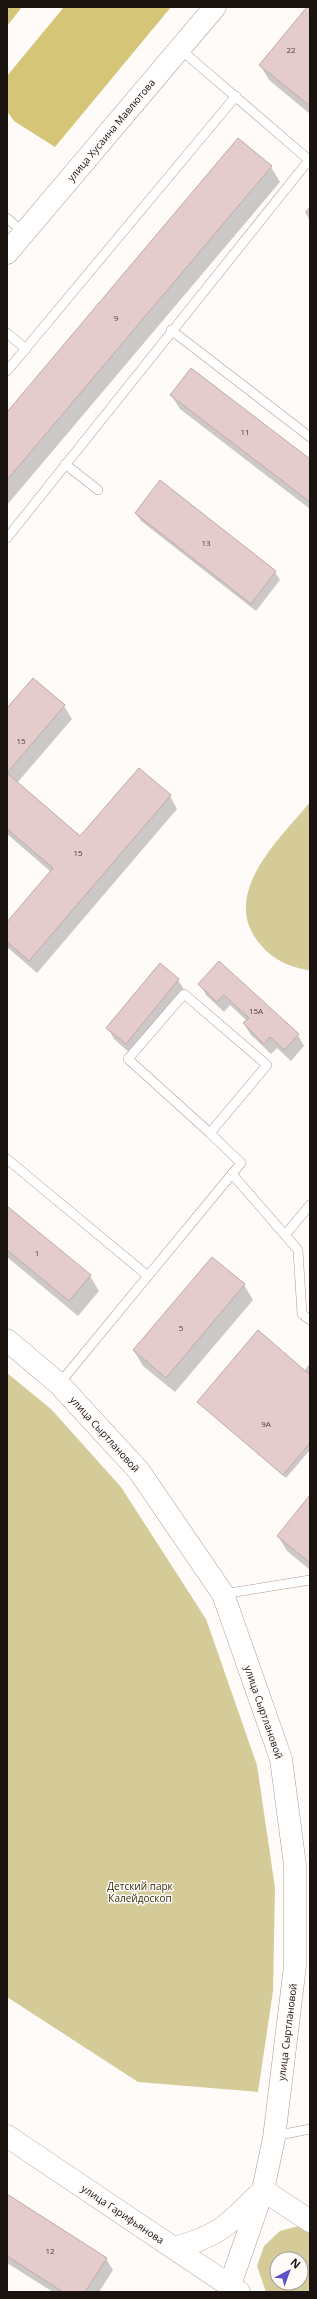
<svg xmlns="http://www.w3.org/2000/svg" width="317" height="2299" font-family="'Open Sans',sans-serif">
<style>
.green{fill:#d5cb98;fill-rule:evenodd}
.forest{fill:#d5c577}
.shadow{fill:#0003}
.building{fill:#e3cccb;stroke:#c1aba9}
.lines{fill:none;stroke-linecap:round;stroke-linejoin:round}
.service-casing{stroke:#af9c92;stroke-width:10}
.tertiary-casing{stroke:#af9c92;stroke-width:23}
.service{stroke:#fff;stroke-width:9}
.tertiary{stroke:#fff;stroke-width:22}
.labels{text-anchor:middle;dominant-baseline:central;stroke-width:3;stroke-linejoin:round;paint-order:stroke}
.number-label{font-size:8px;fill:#4c413f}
.street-label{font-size:10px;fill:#1a1310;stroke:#fffbf9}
.park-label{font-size:10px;fill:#352e0b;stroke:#fffbf9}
</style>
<rect width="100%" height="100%" fill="#fffbf9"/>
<g class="green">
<path d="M 310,802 L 310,970 L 307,970 C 285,966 269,957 256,939 C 222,890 282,837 310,802 Z"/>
<path d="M 7,1373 L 51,1409 L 121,1487 L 206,1619 L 257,1765 L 275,1888 L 273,1991 L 258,2092 L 138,2082 L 7,1997 Z"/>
<path d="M 299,2226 L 310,2233 L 310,2292 L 266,2292 L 257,2266 L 264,2246 L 280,2231 ZM 277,2259 L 301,2259 L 301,2283 L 277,2283 Z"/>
</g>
<g class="forest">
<path d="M 7,7 L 22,7 L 7,26 Z"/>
<path d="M 64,7 L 171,7 L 55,147 L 14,121 L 7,111 L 7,76 Z"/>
</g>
<g class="shadow">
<path d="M 308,7 L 310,7 L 310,114 L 269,80 L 260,65 Z"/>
<path d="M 271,167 L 280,182 L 7,505 L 7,413 Z"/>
<path d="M 310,206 L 310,221 L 305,212 Z"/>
<path d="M 171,395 L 310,460 L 310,509 L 180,409 Z"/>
<path d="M 136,513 L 275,572 L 280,580 L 256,611 L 141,521 Z"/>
<path d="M 64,706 L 72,719 L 17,783 L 81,837 L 170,796 L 177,809 L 37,973 L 7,947 L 7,923 L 51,872 L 7,834 L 7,709 Z"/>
<path d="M 219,963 L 298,1035 L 304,1046 L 291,1061 L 277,1048 L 271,1054 L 251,1035 L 244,1024 L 247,1021 L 230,1005 L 224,1012 L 206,995 L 200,984 Z"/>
<path d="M 178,980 L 185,991 L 132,1055 L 114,1039 L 108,1028 Z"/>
<path d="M 7,1207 L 90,1276 L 99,1291 L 78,1316 L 7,1257 Z"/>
<path d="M 244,1285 L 253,1300 L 175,1392 L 143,1366 L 134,1351 Z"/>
<path d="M 310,1363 L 310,1450 L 286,1478 L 199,1402 L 304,1371 Z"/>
<path d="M 310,1497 L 310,1570 L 287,1551 L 278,1536 Z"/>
<path d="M 7,2195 L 106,2259 L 113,2270 L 99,2292 L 53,2292 L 7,2263 Z"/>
</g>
<g class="building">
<path d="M 307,7 L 310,7 L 310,106 L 259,65 Z"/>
<path d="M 238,138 L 272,166 L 7,480 L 7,412 Z"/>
<path d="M 191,368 L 310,459 L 310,502 L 170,395 Z"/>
<path d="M 160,480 L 276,571 L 251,604 L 135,513 Z"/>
<path d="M 33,678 L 65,705 L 7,773 L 7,708 Z"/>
<path d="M 139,768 L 171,795 L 29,961 L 7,942 L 7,922 L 53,868 L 7,829 L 7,773 L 80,836 Z"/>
<path d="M 219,961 L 299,1034 L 284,1050 L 270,1037 L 264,1044 L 243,1023 L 249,1018 L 224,995 L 217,1002 L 198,984 Z"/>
<path d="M 160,963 L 179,979 L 126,1044 L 106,1028 Z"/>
<path d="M 7,1206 L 91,1275 L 69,1301 L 7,1250 Z"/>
<path d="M 212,1257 L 245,1284 L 166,1378 L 133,1350 Z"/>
<path d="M 258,1330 L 310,1375 L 310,1443 L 283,1475 L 197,1402 Z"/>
<path d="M 310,1495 L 310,1563 L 277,1536 Z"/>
<path d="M 7,2194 L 107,2258 L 85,2292 L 63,2292 L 7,2256 Z"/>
</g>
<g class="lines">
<g class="service-casing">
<g id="service">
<path d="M 7,218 L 24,233"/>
<path d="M 171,330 L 310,437"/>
<path d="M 7,333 L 26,349"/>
<path d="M 7,371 L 236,96"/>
<path d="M 65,464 L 98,490"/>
<path d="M 7,538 L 309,160 L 180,49"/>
<path d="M 7,1159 L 148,1276"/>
<path d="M 232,1174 L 298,1250 L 302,1314 L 310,1320"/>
<path d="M 285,1235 L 310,1205"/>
<path d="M 59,1384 L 241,1163 L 210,1133 L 267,1065 L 184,994 L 128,1059 L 210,1133"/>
<path d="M 223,1594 L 310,1580"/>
<path d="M 274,2136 L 310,2129"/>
</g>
</g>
<g class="tertiary-casing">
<g id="tertiary">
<path d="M 7,253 L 215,7"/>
<path d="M 7,1340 L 59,1384 L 139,1471 L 223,1594 L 281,1759 L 295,1865 L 295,1966 L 274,2138 L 263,2190 L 230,2285"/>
<path d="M 7,2136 L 239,2292"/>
<path d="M 263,2190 L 310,2221"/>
<path d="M 174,2248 C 216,2237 228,2226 258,2195"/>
</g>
</g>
<use href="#service" class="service"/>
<use href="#tertiary" class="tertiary"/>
</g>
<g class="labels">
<g class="number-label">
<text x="291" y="49">22</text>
<text x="116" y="317">9</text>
<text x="245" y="431">11</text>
<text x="206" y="542">13</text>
<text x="21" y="740">15</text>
<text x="78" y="852">15</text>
<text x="256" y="1010">15А</text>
<text x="37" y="1252">1</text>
<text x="181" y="1327">5</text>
<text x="266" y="1423">9А</text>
<text x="50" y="2250">12</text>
</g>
<g class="street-label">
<text transform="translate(111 130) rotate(-50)">улица Хусаина Мавлютова</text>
<text transform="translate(105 1434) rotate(48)">улица Сыртлановой</text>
<text transform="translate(264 1712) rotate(71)">улица Сыртлановой</text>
<text transform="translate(287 2032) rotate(-83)">улица Сыртлановой</text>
<text transform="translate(123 2214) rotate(34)">улица Гарифьянова</text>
</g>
<g class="park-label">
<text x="140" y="1886">Детский парк<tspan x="140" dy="12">Калейдоскоп</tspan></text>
</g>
</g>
<rect width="317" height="2299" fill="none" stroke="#1a1310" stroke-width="16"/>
<g transform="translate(289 2271) rotate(41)"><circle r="19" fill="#fffbf9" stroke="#a39e9c"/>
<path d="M0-3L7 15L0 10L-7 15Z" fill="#5c50c8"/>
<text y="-6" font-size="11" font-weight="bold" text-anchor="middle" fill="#1a1310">N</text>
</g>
</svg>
